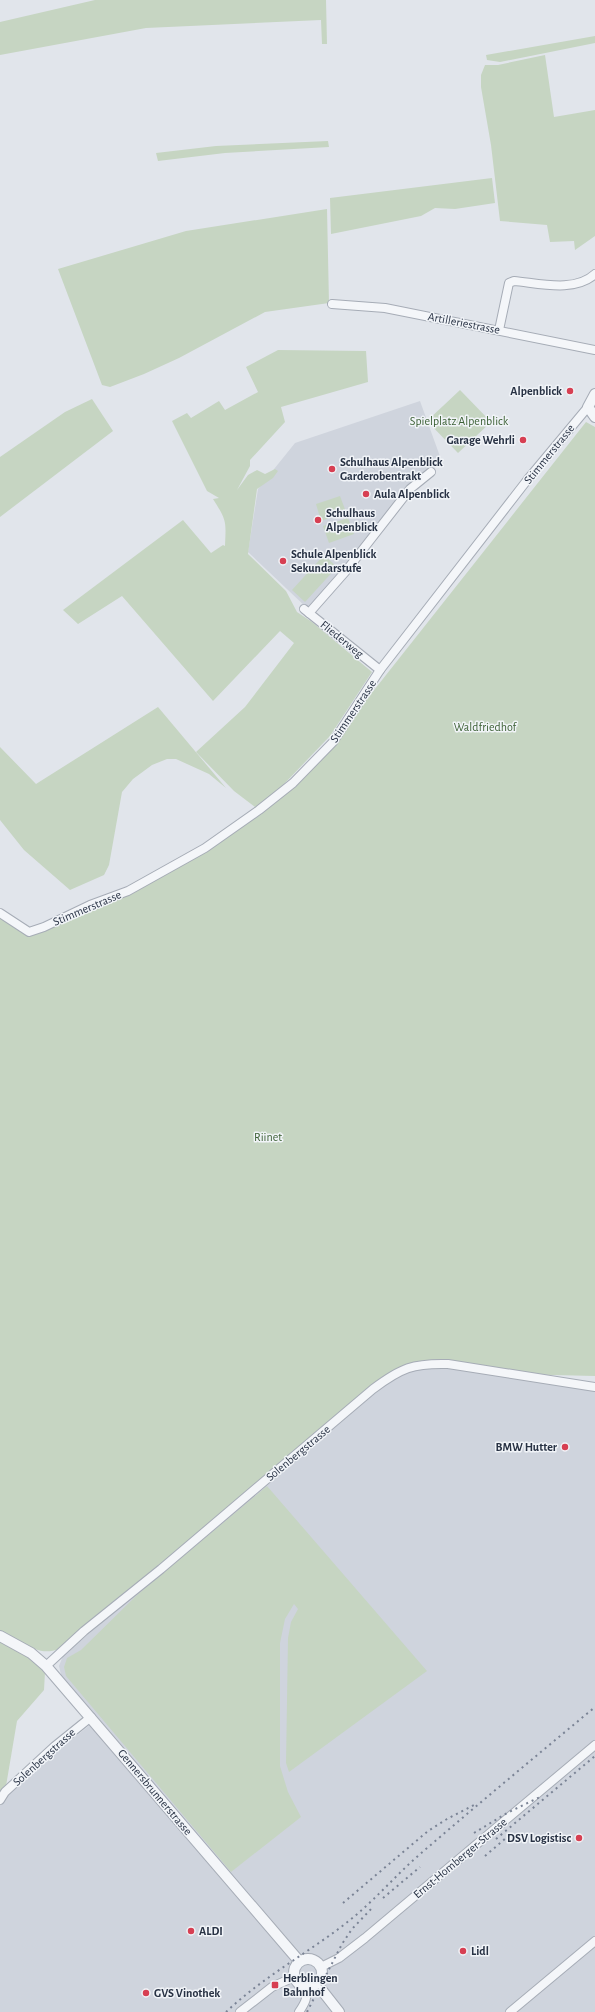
<svg xmlns="http://www.w3.org/2000/svg" width="595" height="2012" font-family="'Alegreya Sans',sans-serif">
<style>
.built{fill:#cfd4dd}
.green{fill:#c6d5c2}
.lines{fill:none;stroke-linecap:round;stroke-linejoin:round}
.minor-casing{stroke:#a6acb6;stroke-width:10}
.tertiary-casing{stroke:#a6acb6;stroke-width:12}
.minor{stroke:#f4f6f9;stroke-width:8}
.tertiary{stroke:#f4f6f9;stroke-width:10}
.rail{stroke:#7a8395;stroke-width:2;stroke-dasharray:2 4;stroke-linecap:butt}
.poi-dot{fill:#d73f52;stroke:#f1f4f8;stroke-width:1.5}
.labels{text-anchor:middle;dominant-baseline:central;stroke-width:3;stroke-linejoin:round;paint-order:stroke}
.street-label{font-size:12px;fill:#283244;stroke:#f1f4f8}
.poi-label{font-size:12px;font-weight:bold;fill:#283244;stroke:#f1f4f8;text-anchor:start}
.park-label{font-size:12px;fill:#3c6035;stroke:#f1f4f8}
</style>
<rect width="100%" height="100%" fill="#e1e5eb"/>
<g class="built">
<path d="M 420,401 L 442,462 L 409,487 L 343,571 L 308,609 L 248,552 L 258,489 L 295,443 Z"/>
<path d="M 428,1363 L 595,1387 L 595,2012 L 0,2012 L 0,1800 L 6,1792 L 95,1721 L 62,1679 L 59,1666 L 63,1656 L 272,1475 L 393,1375 Z"/>
</g>
<g class="green">
<path d="M 95,0 L 326,0 L 327,44 L 322,44 L 321,20 L 146,28 L 0,55 L 0,22 Z"/>
<path d="M 595,36 L 595,43 L 500,62 L 487,60 L 486,55 Z"/>
<path d="M 545,55 L 554,117 L 595,110 L 595,236 L 575,250 L 574,241 L 550,242 L 547,225 L 500,221 L 491,145 L 481,87 L 481,75 L 485,65 L 498,65 Z"/>
<path d="M 328,141 L 329,147 L 225,153 L 158,161 L 156,153 L 216,146 Z"/>
<path d="M 492,178 L 495,203 L 455,209 L 435,208 L 421,216 L 331,234 L 330,198 Z"/>
<path d="M 327,209 L 329,303 L 265,312 L 179,358 L 144,374 L 110,387 L 102,385 L 58,269 L 186,231 Z"/>
<path d="M 278,350 L 366,351 L 368,382 L 281,407 L 285,422 L 250,460 L 250,466 L 237,490 L 248,475 L 257,470 L 265,474 L 275,469 L 278,471 L 273,478 L 257,489 L 248,554 L 286,591 L 297,612 L 312,622 L 372,672 L 330,736 L 263,806 L 333,742 L 586,422 L 595,427 L 595,1376 L 511,1374 L 461,1365 L 399,1371 L 62,1651 L 59,1649 C 35,1658 22,1638 0,1632 L 0,913 L 25,931 L 128,891 L 205,848 L 259,810 L 234,791 L 196,752 L 245,707 L 294,643 L 280,631 L 213,701 L 122,596 L 78,624 L 63,610 L 183,520 L 211,553 L 223,545 L 225,546 C 226,521 227,521 213,499 L 219,498 L 207,491 L 172,421 L 187,413 L 191,418 L 219,401 L 225,410 L 258,392 L 246,367 Z"/>
<path d="M 460,390 L 491,422 L 458,453 L 427,421 Z"/>
<path d="M 92,399 L 113,431 L 0,517 L 0,457 L 65,412 Z"/>
<path d="M 340,496 L 346,512 L 321,521 L 316,504 Z"/>
<path d="M 348,518 L 354,534 L 329,543 L 323,526 Z"/>
<path d="M 324,555 L 337,567 L 305,602 L 292,590 Z"/>
<path d="M 158,707 L 226,788 L 209,774 L 176,759 L 167,759 L 152,765 L 133,779 L 122,792 L 109,865 L 104,875 L 70,890 L 24,850 L 0,820 L 0,747 L 36,784 Z"/>
<path d="M 267,1486 L 427,1671 L 289,1772 L 286,1763 L 288,1638 L 291,1622 L 298,1609 L 294,1604 L 285,1619 L 280,1643 L 280,1766 L 288,1792 L 301,1817 L 231,1872 L 66,1676 L 64,1667 L 67,1658 L 81,1650 L 137,1595 Z"/>
<path d="M 0,1640 L 21,1651 L 45,1672 L 44,1690 L 17,1721 L 5,1792 L 0,1800 Z"/>
</g>
<g class="lines">
<g class="minor-casing">
<g id="minor">
<path d="M 332,304 L 385,308 L 595,350"/>
<path d="M 499,330 L 509,283 L 514,281 C 538,283 575,293 595,274"/>
<path d="M 304,609 L 380,670"/>
<path d="M 309,613 L 346,571 L 410,489 L 431,472"/>
<path d="M 0,913 L 29,932 L 44,927 L 90,905 L 128,891 L 205,848 L 259,810 L 293,783 L 333,742 L 380,670 L 528,479 L 588,407"/>
<path d="M 46,1666 L 84,1631 L 161,1569 L 373,1389 C 401,1368 413,1363 448,1364 L 595,1387"/>
<path d="M 0,1800 L 5,1792 L 55,1746 L 91,1717"/>
<path d="M 321,1967 L 339,1958 L 365,1938 L 595,1745"/>
<path d="M 240,2012 L 272,1987 L 294,1977"/>
<path d="M 299,2012 C 305,2003 309,1997 304,1986"/>
<path d="M 510,2012 L 595,1941"/>
</g>
</g>
<g class="tertiary-casing">
<g id="tertiary">
<path d="M 595,394 L 588,407 L 595,417"/>
<path d="M 0,1636 L 31,1653 L 46,1666 L 299,1961"/>
<circle cx="308" cy="1973" r="14"/>
<path d="M 317,1984 L 339,2012"/>
</g>
</g>
<use href="#minor" class="minor"/>
<use href="#tertiary" class="tertiary"/>
<g class="rail">
<path d="M 474,1833 L 507,1813 L 542,1796"/>
<path d="M 496,1839 L 595,1756"/>
<path d="M 485,1856 L 506,1838"/>
<path d="M 383,1898 L 420,1867"/>
<path d="M 343,1903 L 428,1831 L 447,1819 L 474,1805"/>
<path d="M 226,2012 C 264,1976 310,1952 350,1920 C 375,1900 395,1876 419,1855 C 477,1805 536,1756 595,1707"/>
<path d="M 307,2012 L 342,1944 L 352,1929 L 373,1907"/>
</g>
</g>
<g class="poi-dot">
<circle cx="570" cy="391" r="4"/>
<circle cx="523" cy="440" r="4"/>
<circle cx="332" cy="469" r="4"/>
<circle cx="366" cy="494" r="4"/>
<circle cx="318" cy="520" r="4"/>
<circle cx="283" cy="561" r="4"/>
<circle cx="565" cy="1447" r="4"/>
<circle cx="579" cy="1838" r="4"/>
<circle cx="191" cy="1931" r="4"/>
<circle cx="463" cy="1951" r="4"/>
<rect x="271" y="1981" width="8" height="8" rx="2"/>
<circle cx="146" cy="1993" r="4"/>
</g>
<g class="labels">
<g class="street-label">
<text transform="translate(464 323) rotate(11)">Artilleriestrasse</text>
<text transform="translate(549 454) rotate(-51)">Stimmerstrasse</text>
<text transform="translate(342 639) rotate(39)">Fliederweg</text>
<text transform="translate(353 711) rotate(-56)">Stimmerstrasse</text>
<text transform="translate(87 908) rotate(-23)">Stimmerstrasse</text>
<text transform="translate(298 1453) rotate(-40)">Solenbergstrasse</text>
<text transform="translate(44 1757) rotate(-42)">Solenbergstrasse</text>
<text transform="translate(155 1792) rotate(50)">Gennersbrunnerstrasse</text>
<text transform="translate(460 1858) rotate(-40)">Ernst-Homberger-Strasse</text>
</g>
<g class="poi-label">
<text x="562" y="391" text-anchor="end">Alpenblick</text>
<text x="515" y="440" text-anchor="end">Garage Wehrli</text>
<text x="340" y="462">Schulhaus Alpenblick<tspan x="340" dy="14">Garderobentrakt</tspan></text>
<text x="374" y="494">Aula Alpenblick</text>
<text x="326" y="513">Schulhaus<tspan x="326" dy="14">Alpenblick</tspan></text>
<text x="291" y="554">Schule Alpenblick<tspan x="291" dy="14">Sekundarstufe</tspan></text>
<text x="557" y="1447" text-anchor="end">BMW Hutter</text>
<text x="571" y="1838" text-anchor="end">DSV Logistisc</text>
<text x="199" y="1931">ALDI</text>
<text x="471" y="1951">Lidl</text>
<text x="283" y="1978">Herblingen<tspan x="283" dy="14">Bahnhof</tspan></text>
<text x="154" y="1993">GVS Vinothek</text>
</g>
<g class="park-label">
<text x="459" y="421">Spielplatz Alpenblick</text>
<text x="485" y="727">Waldfriedhof</text>
<text x="268" y="1137">Riinet</text>
</g>
</g>
</svg>
